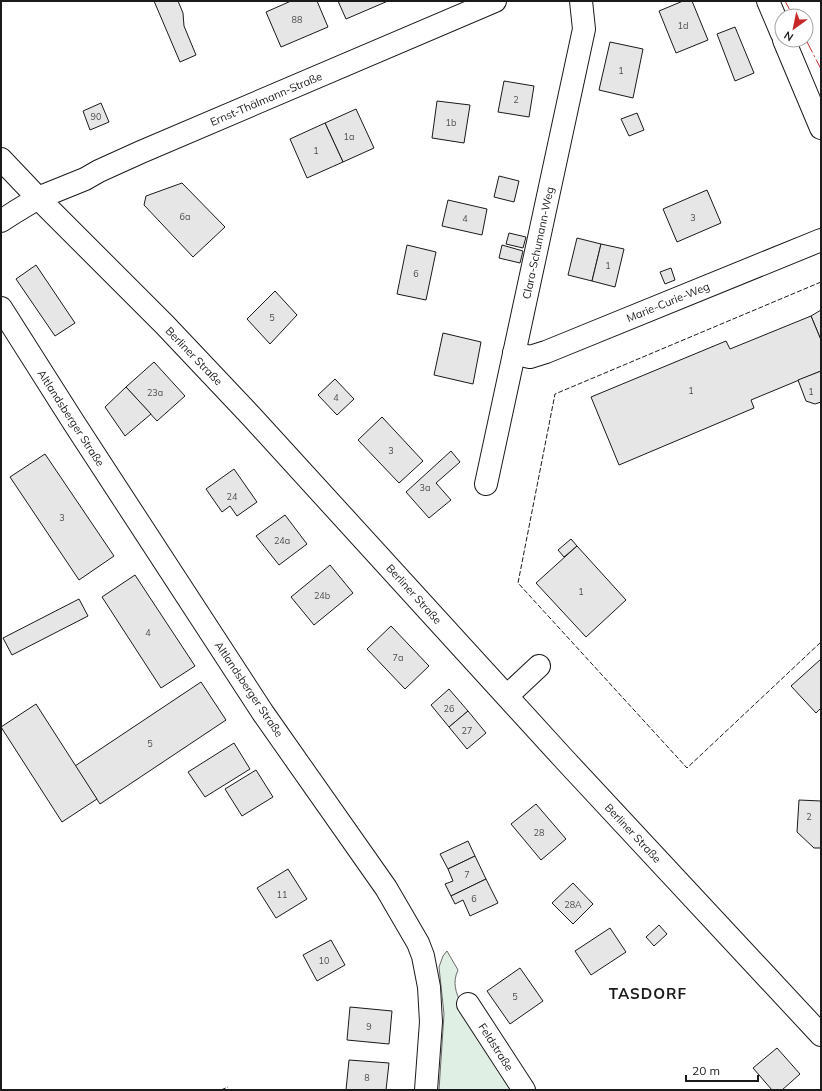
<svg xmlns="http://www.w3.org/2000/svg" width="822" height="1091" font-family="Mulish,sans-serif">
<style>
.green{fill:#e0efe3;stroke:#6a6a6a}
.building{fill:#e6e6e6;stroke:#1a1a1a}
.lines{fill:none;stroke-linecap:round;stroke-linejoin:round}
.minor-casing{stroke:#1a1a1a;stroke-width:24}
.major-casing{stroke:#1a1a1a;stroke-width:24}
.minor{stroke:#fff;stroke-width:22}
.major{stroke:#fff;stroke-width:22}
.fence{stroke:#1a1a1a;stroke-width:1;stroke-dasharray:5 2;stroke-linecap:butt}
.power{stroke:#c62828;stroke-width:1;stroke-dasharray:14 3 2 3;stroke-linecap:butt}
.labels{text-anchor:middle;dominant-baseline:central;stroke-width:3;stroke-linejoin:round;paint-order:stroke}
.number-label{font-size:9px;fill:#4d4d4d}
.street-label{font-size:11px;fill:#1a1a1a;stroke:#fff}
.district-label{font-size:15px;font-weight:bold;letter-spacing:1px;fill:#1a1a1a;stroke:#fff}
</style>
<rect width="100%" height="100%" fill="#fff"/>
<path class="green" d="M 447,951 L 458,970 C 452,983 456,992 461,1004 L 516,1090 L 439,1090 L 444,1014 L 439,967 L 443,956 Z"/>
<g class="building">
<path d="M 154,1 L 178,1 L 183,13 L 184,26 L 196,55 L 180,62 Z"/>
<path d="M 291,1 L 317,1 L 328,27 L 281,47 L 266,12 Z"/>
<path d="M 338,1 L 388,1 L 346,19 Z"/>
<path d="M 683,1 L 692,1 L 708,40 L 676,53 L 659,11 Z"/>
<path d="M 735,27 L 754,73 L 735,81 L 717,34 Z"/>
<path d="M 610,42 L 643,49 L 633,98 L 599,90 Z"/>
<path d="M 504,81 L 534,86 L 529,117 L 498,112 Z"/>
<path d="M 437,101 L 470,105 L 464,143 L 432,138 Z"/>
<path d="M 101,103 L 109,122 L 90,130 L 83,111 Z"/>
<path d="M 356,109 L 374,148 L 343,162 L 325,123 Z"/>
<path d="M 637,113 L 644,130 L 629,136 L 621,119 Z"/>
<path d="M 325,123 L 343,162 L 307,178 L 290,139 Z"/>
<path d="M 499,176 L 519,181 L 514,202 L 494,197 Z"/>
<path d="M 182,183 L 225,227 L 193,257 L 144,205 L 146,196 Z"/>
<path d="M 707,190 L 721,223 L 677,242 L 663,209 Z"/>
<path d="M 448,200 L 487,209 L 482,235 L 442,226 Z"/>
<path d="M 509,233 L 526,237 L 523,248 L 506,244 Z"/>
<path d="M 577,238 L 601,244 L 592,281 L 568,275 Z"/>
<path d="M 601,244 L 624,249 L 615,287 L 592,281 Z"/>
<path d="M 407,245 L 436,252 L 426,300 L 397,294 Z"/>
<path d="M 502,245 L 523,251 L 520,263 L 499,258 Z"/>
<path d="M 36,265 L 75,323 L 55,336 L 16,279 Z"/>
<path d="M 671,268 L 675,280 L 665,284 L 660,272 Z"/>
<path d="M 275,291 L 297,315 L 270,344 L 247,319 Z"/>
<path d="M 821,310 L 821,340 L 811,316 Z"/>
<path d="M 811,316 L 821,340 L 821,371 L 751,400 L 754,408 L 619,465 L 591,397 L 726,341 L 730,349 Z"/>
<path d="M 443,333 L 481,342 L 473,384 L 434,375 Z"/>
<path d="M 154,362 L 185,396 L 157,421 L 126,387 Z"/>
<path d="M 821,371 L 821,402 L 815,404 L 806,401 L 798,380 Z"/>
<path d="M 335,379 L 354,399 L 337,415 L 318,395 Z"/>
<path d="M 126,387 L 151,414 L 125,436 L 105,407 Z"/>
<path d="M 382,417 L 423,461 L 399,483 L 358,440 Z"/>
<path d="M 451,451 L 460,462 L 436,483 L 451,500 L 429,518 L 406,492 Z"/>
<path d="M 45,454 L 114,556 L 79,580 L 10,477 Z"/>
<path d="M 234,469 L 257,502 L 237,516 L 230,506 L 222,512 L 206,489 Z"/>
<path d="M 285,515 L 307,544 L 279,565 L 256,536 Z"/>
<path d="M 571,539 L 577,546 L 564,557 L 558,550 Z"/>
<path d="M 577,546 L 626,600 L 586,637 L 536,583 Z"/>
<path d="M 330,565 L 353,593 L 314,625 L 291,597 Z"/>
<path d="M 135,575 L 195,666 L 161,688 L 102,597 Z"/>
<path d="M 79,599 L 88,616 L 12,655 L 3,638 Z"/>
<path d="M 391,626 L 429,666 L 405,689 L 367,649 Z"/>
<path d="M 821,659 L 821,708 L 816,713 L 791,686 Z"/>
<path d="M 201,682 L 226,720 L 100,804 L 75,766 Z"/>
<path d="M 449,689 L 468,711 L 449,727 L 431,705 Z"/>
<path d="M 36,704 L 97,799 L 62,822 L 1,727 Z"/>
<path d="M 468,711 L 486,733 L 467,749 L 449,727 Z"/>
<path d="M 234,743 L 250,769 L 205,797 L 188,772 Z"/>
<path d="M 256,770 L 273,797 L 242,816 L 225,789 Z"/>
<path d="M 799,800 L 821,801 L 821,848 L 814,848 L 797,832 Z"/>
<path d="M 536,804 L 566,839 L 541,860 L 511,824 Z"/>
<path d="M 468,841 L 475,856 L 448,869 L 440,854 Z"/>
<path d="M 475,856 L 486,879 L 451,896 L 445,884 L 453,881 L 448,869 Z"/>
<path d="M 288,869 L 307,899 L 276,918 L 257,888 Z"/>
<path d="M 486,879 L 498,903 L 470,916 L 463,900 L 455,904 L 451,896 Z"/>
<path d="M 573,883 L 593,904 L 573,924 L 552,903 Z"/>
<path d="M 659,925 L 667,934 L 654,946 L 646,937 Z"/>
<path d="M 610,928 L 626,952 L 591,975 L 575,951 Z"/>
<path d="M 331,940 L 345,965 L 317,981 L 303,955 Z"/>
<path d="M 520,968 L 543,1001 L 510,1024 L 487,991 Z"/>
<path d="M 350,1007 L 392,1011 L 389,1044 L 347,1040 Z"/>
<path d="M 777,1048 L 800,1074 L 782,1090 L 772,1090 L 753,1068 Z"/>
<path d="M 349,1060 L 389,1063 L 386,1090 L 346,1090 Z"/>
</g>
<g class="lines">
<g class="minor-casing">
<g id="minor">
<path d="M 768,1 L 782,34"/>
<path d="M 784,40 L 821,128"/>
<path d="M 514,353 L 530,357 L 546,352 L 821,240"/>
<path d="M 486,484 L 584,29 L 581,1"/>
<path d="M 507,696 L 539,666"/>
<path d="M 468,1004 L 524,1090"/>
</g>
</g>
<g class="major-casing">
<g id="major">
<path d="M 1,159 L 38,198 L 165,325 L 251,416 L 564,759 L 821,1035"/>
<path d="M 1,221 L 15,212 L 38,198 L 85,179 L 99,171 L 141,152 L 495,1"/>
<path d="M 1,308 L 74,423 L 263,713 L 386,888 L 418,943 L 423,956 L 429,987 L 431,1022 L 426,1090"/>
</g>
</g>
<use href="#minor" class="minor"/>
<use href="#major" class="major"/>
<g class="fence">
<path d="M 821,282 L 555,394 L 518,583 L 687,768 L 821,642"/>
<path d="M 221,1090 L 228,1087"/>
</g>
<g class="power">
<path d="M 785,1 L 793,16"/>
<path d="M 806,40 L 821,69"/>
</g>
</g>
<g class="labels">
<g class="number-label">
<text x="297" y="19">88</text>
<text x="683" y="25">1d</text>
<text x="621" y="70">1</text>
<text x="516" y="99">2</text>
<text x="96" y="116">90</text>
<text x="451" y="122">1b</text>
<text x="349" y="136">1a</text>
<text x="316" y="150">1</text>
<text x="185" y="216">6a</text>
<text x="693" y="217">3</text>
<text x="465" y="218">4</text>
<text x="608" y="265">1</text>
<text x="416" y="273">6</text>
<text x="272" y="317">5</text>
<text x="691" y="390">1</text>
<text x="811" y="391">1</text>
<text x="155" y="392">23a</text>
<text x="336" y="397">4</text>
<text x="391" y="450">3</text>
<text x="425" y="487">3a</text>
<text x="232" y="496">24</text>
<text x="62" y="517">3</text>
<text x="282" y="540">24a</text>
<text x="581" y="591">1</text>
<text x="322" y="595">24b</text>
<text x="148" y="632">4</text>
<text x="398" y="657">7a</text>
<text x="449" y="708">26</text>
<text x="467" y="730">27</text>
<text x="150" y="743">5</text>
<text x="809" y="816">2</text>
<text x="539" y="832">28</text>
<text x="467" y="874">7</text>
<text x="282" y="894">11</text>
<text x="474" y="898">6</text>
<text x="573" y="904">28A</text>
<text x="324" y="960">10</text>
<text x="515" y="996">5</text>
<text x="369" y="1026">9</text>
<text x="367" y="1077">8</text>
</g>
<g class="street-label">
<text transform="translate(266 99) rotate(-23)">Ernst-Thälmann-Straße</text>
<text transform="translate(538 243) rotate(-78)">Clara-Schumann-Weg</text>
<text transform="translate(668 302) rotate(-22)">Marie-Curie-Weg</text>
<text transform="translate(194 356) rotate(46)">Berliner Straße</text>
<text transform="translate(71 418) rotate(57)">Altlandsberger Straße</text>
<text transform="translate(414 594) rotate(48)">Berliner Straße</text>
<text transform="translate(249 689) rotate(56)">Altlandsberger Straße</text>
<text transform="translate(633 833) rotate(47)">Berliner Straße</text>
<text transform="translate(496 1047) rotate(57)">Feldstraße</text>
</g>
<g class="district-label">
<text x="648" y="993">TASDORF</text>
</g>
</g>
<rect width="822" height="1091" fill="none" stroke="#1a1a1a" stroke-width="4"/>
<g transform="translate(794 28) rotate(213)"><circle r="19" fill="#ffffff" stroke="#a3a3a3"/>
<path d="M0-3L7 15L0 10L-7 15Z" fill="#c62828"/>
<text y="-6" font-size="11" font-weight="bold" text-anchor="middle" fill="#1a1a1a">N</text>
</g>
<path d="M686 1075v6h72v-6" fill="none" stroke="#1a1a1a" stroke-width="2"/>
<text x="692" y="1075" font-size="12" fill="#1a1a1a" stroke="#ffffff" stroke-width="3" paint-order="stroke">20 m</text>
</svg>
